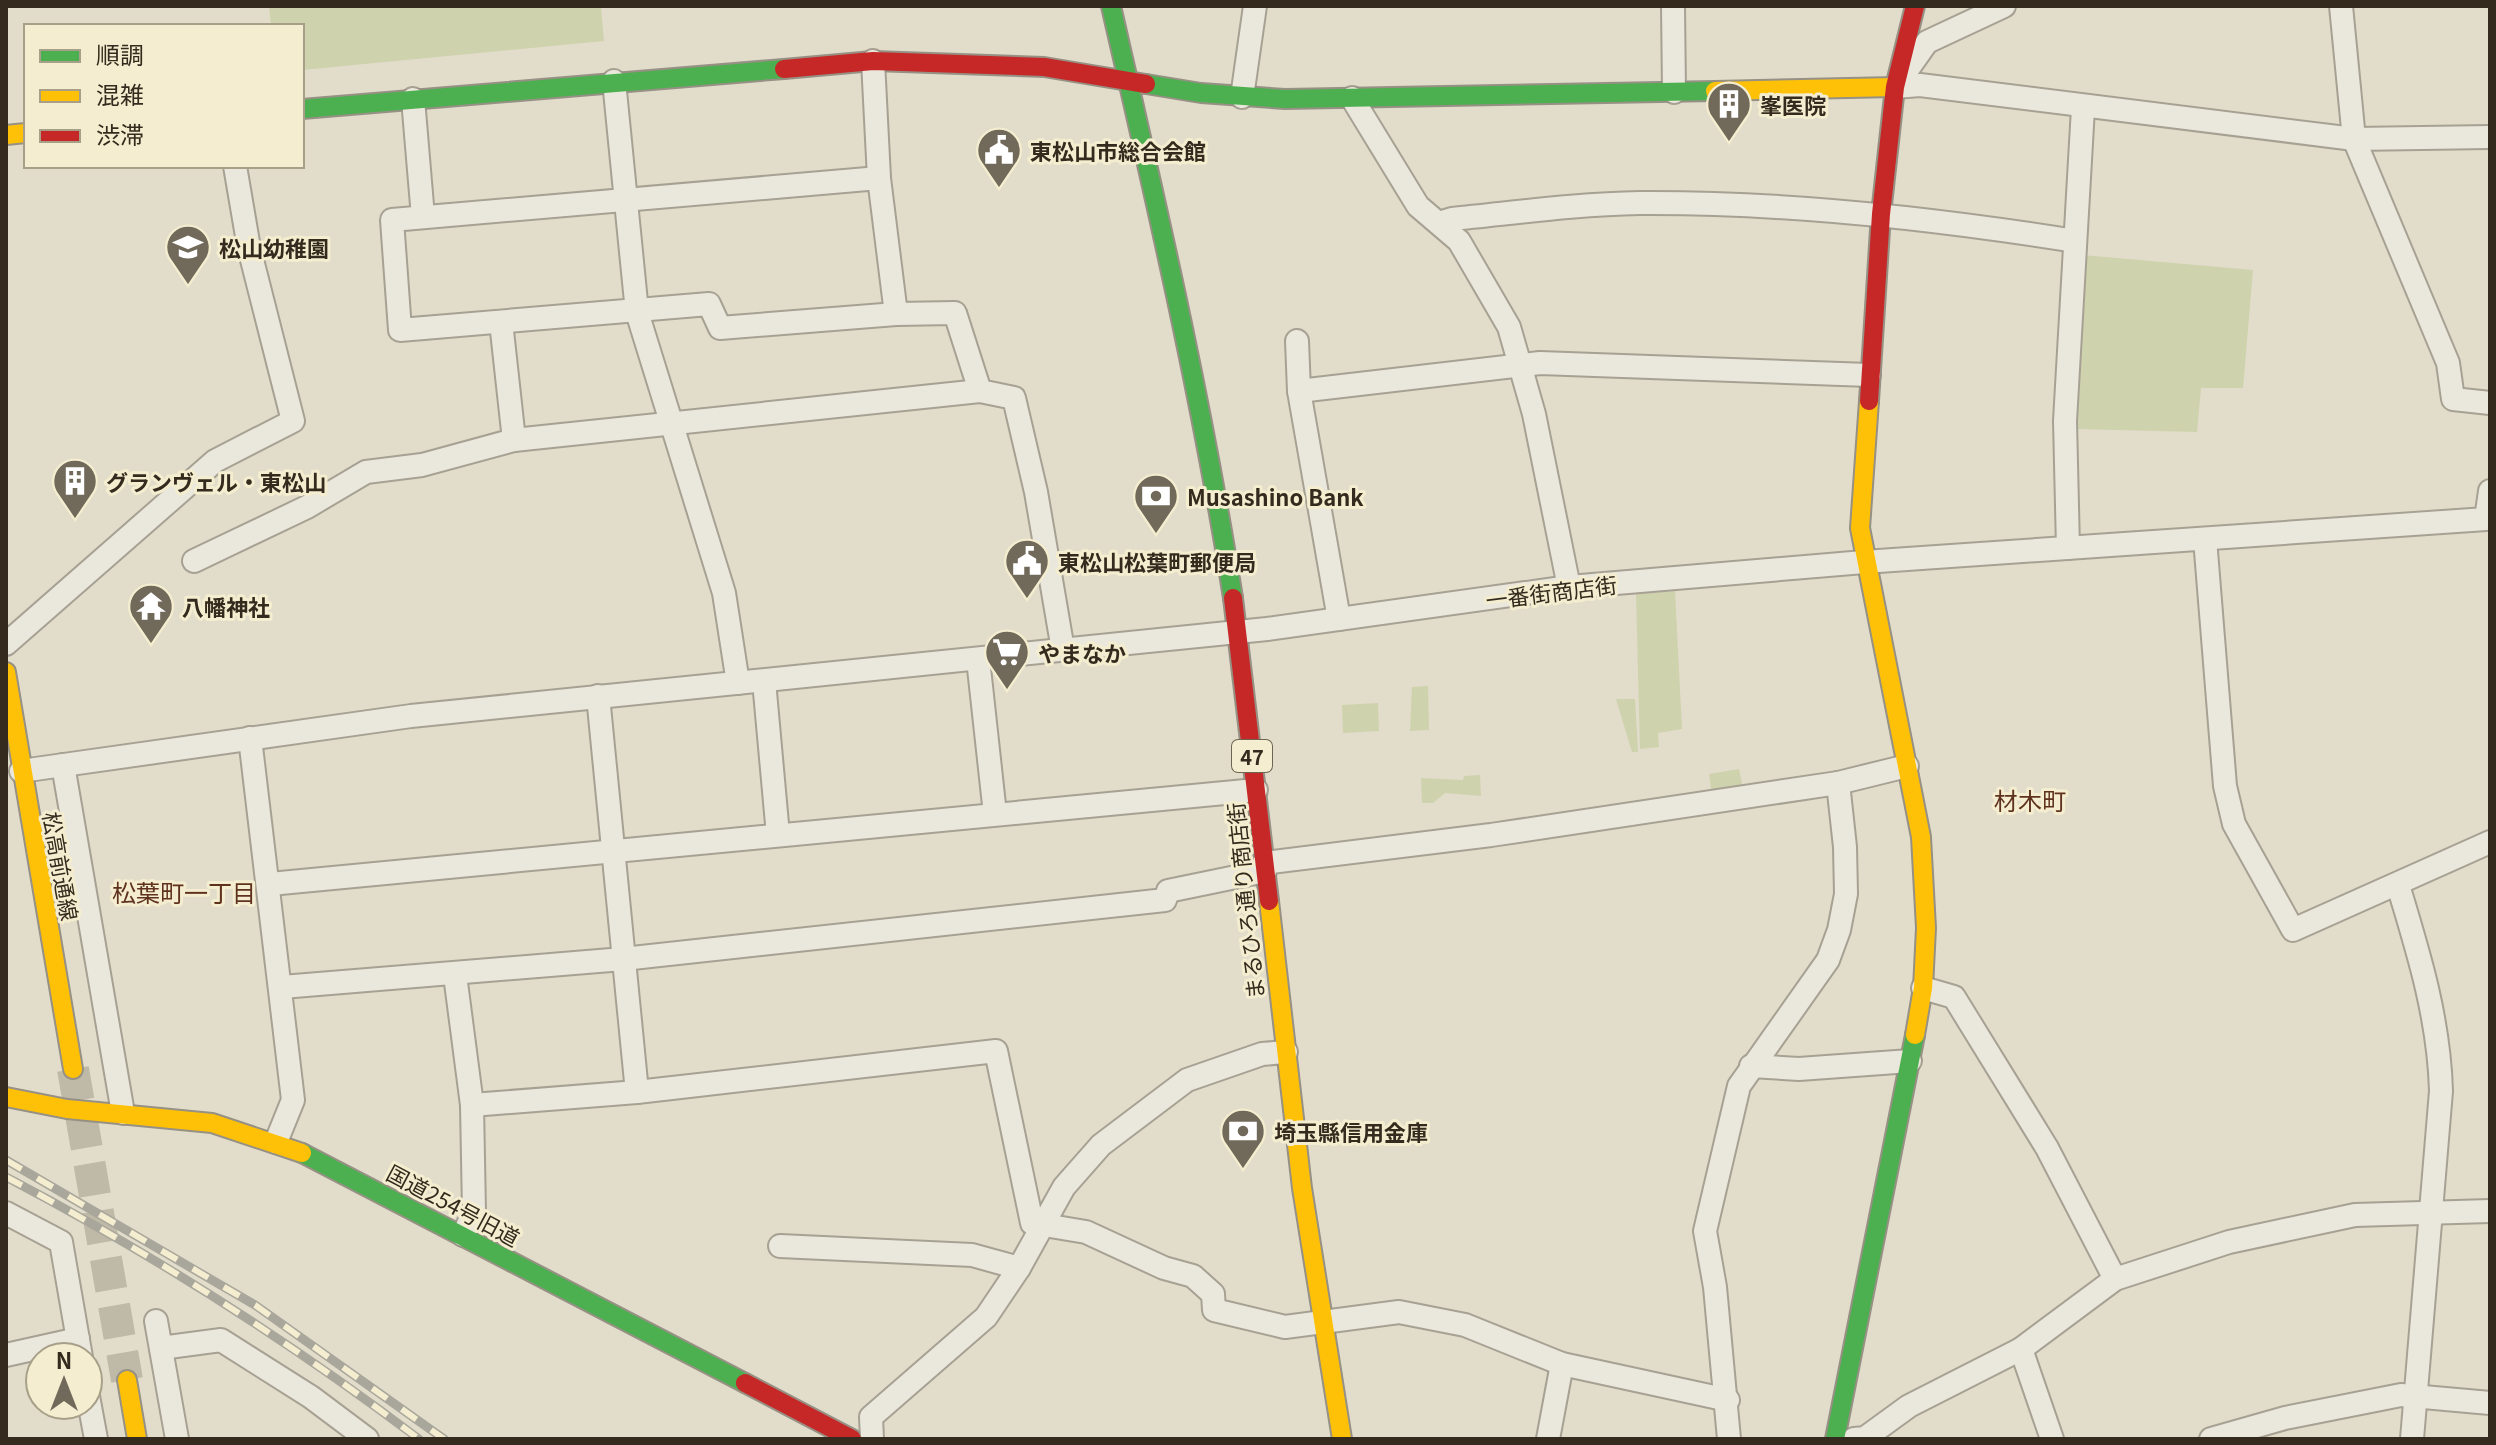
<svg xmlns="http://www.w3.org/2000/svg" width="2496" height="1445" font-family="Georgia,'Noto Sans JP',serif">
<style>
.green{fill:#ced2ad}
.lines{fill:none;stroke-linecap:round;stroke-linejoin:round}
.secondary-tunnel{stroke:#bfb9a7;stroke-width:32;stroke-dasharray:32 16;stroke-linecap:butt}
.street-casing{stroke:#a7a194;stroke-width:26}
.fast-casing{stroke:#969184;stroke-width:22}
.slow-casing{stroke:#969184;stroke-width:22}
.jam-casing{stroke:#969184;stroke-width:22}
.street{stroke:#eae7dc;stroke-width:22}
.fast{stroke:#4caf50;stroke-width:18}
.slow{stroke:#ffc107;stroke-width:18}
.jam{stroke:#c62828;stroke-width:18}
.rail-casing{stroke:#a9a69c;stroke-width:9}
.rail{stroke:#f4edcf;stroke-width:6;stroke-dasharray:18;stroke-linecap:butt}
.labels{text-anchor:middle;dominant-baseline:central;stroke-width:6;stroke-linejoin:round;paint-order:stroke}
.shield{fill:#f4edcf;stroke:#6e6452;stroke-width:2}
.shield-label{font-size:20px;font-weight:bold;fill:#342a1d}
.poi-label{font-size:22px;font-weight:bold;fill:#342a1d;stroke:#f4edcf;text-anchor:start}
.street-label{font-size:22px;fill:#342a1d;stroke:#f4edcf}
.neighbourhood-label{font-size:24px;fill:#5f321e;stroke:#f4edcf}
</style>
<rect width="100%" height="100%" fill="#e2ddca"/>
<g class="green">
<path d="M 269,6 L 601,6 L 604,41 L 302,70 L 302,26 L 271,26 Z"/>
<path d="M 2082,255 L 2253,270 L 2243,388 L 2201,388 L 2197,432 L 2076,429 Z"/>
<path d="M 1675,591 L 1682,729 L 1658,733 L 1659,747 L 1640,749 L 1636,594 Z"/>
<path d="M 1428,686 L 1429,730 L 1410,731 L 1412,687 Z"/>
<path d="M 1616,699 L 1635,699 L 1638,752 L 1632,752 Z"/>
<path d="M 1378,703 L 1379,731 L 1343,733 L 1342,705 Z"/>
<path d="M 1739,769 L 1743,789 L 1712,795 L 1709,774 Z"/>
<path d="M 1480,775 L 1481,796 L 1445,793 L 1433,803 L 1422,803 L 1421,778 L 1463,780 L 1464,776 Z"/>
</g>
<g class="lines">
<path class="secondary-tunnel" d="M 73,1069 L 127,1380"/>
<g class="street-casing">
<g id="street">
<path d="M 1673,6 L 1674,92"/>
<path d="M 2341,6 L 2354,139 L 2448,363 L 2453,399 L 2490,403"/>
<path d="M 873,61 L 879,178 L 896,314 L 955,313 L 980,391 L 1014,398 L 1036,492 L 1063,650"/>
<path d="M 1903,76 L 1927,42 L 2004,6"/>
<path d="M 614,81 L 637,312 L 724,593 L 738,683"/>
<path d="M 1895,87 L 1920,85 L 2354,139 L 2490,137"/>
<path d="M 1242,97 L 1255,6"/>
<path d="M 1352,98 L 1418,206 L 1459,241 L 1509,327 L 1534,414 L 1569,587"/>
<path d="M 413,99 L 423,217"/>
<path d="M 879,178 L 392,220 L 400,330 L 709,304 L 720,328 L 896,314"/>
<path d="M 1439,223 L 1452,219 C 1514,213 1577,204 1640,203 C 1786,202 1931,218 2075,241"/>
<path d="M 501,322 L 514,440"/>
<path d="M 1297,341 L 1299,391 L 1339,619"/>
<path d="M 1299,391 L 1540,363 L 1869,375"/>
<path d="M 2205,539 L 2225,786 L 2234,824 L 2293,930 L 2490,842"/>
<path d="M 2068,548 L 2065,421 L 2083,108"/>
<path d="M 194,561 L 307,507 L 366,472 L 422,465 L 514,440 L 980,391"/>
<path d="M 6,644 L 215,461 L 293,421 L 249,248 L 235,166"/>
<path d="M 978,659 L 995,814"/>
<path d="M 764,681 L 778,835"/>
<path d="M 598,696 L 637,1092"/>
<path d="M 250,738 L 293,1100 L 276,1142"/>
<path d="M 63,765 L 123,1113"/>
<path d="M 21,771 L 411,716 L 1267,629 L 1569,587 L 1864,562 L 2486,519 L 2490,491"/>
<path d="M 1264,863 L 1491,835 L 1838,783 L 1907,766"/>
<path d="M 270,884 L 1256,790"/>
<path d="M 2398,885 C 2419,954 2439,1019 2441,1091 L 2412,1439"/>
<path d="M 455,975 L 472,1105 L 474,1212 L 463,1235"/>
<path d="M 282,987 L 623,959 L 1165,900 L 1168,891 L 1265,871"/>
<path d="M 1923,988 L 1954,997 L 2047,1148 L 2115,1279"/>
<path d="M 1751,1066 L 1799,1069 L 1910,1061"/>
<path d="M 472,1105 L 637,1092 L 996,1051 L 1032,1223 L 1086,1232 L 1164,1268 L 1193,1276 L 1213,1294 L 1214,1310 L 1285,1327 L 1399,1312 L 1465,1325 L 1562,1364 L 1728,1400"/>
<path d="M 6,1213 L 61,1242 L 81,1357"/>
<path d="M 780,1246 L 972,1255 L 1019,1268"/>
<path d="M 156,1321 L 177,1439"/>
<path d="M 161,1348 L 221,1340 L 311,1397 L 367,1439"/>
<path d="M 2021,1349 L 2052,1439"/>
<path d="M 6,1355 L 78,1339"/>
<path d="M 88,1396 L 96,1439"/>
<path d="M 872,1439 L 871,1417 L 986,1317 L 1019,1268 L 1064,1187 L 1101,1145 L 1187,1080 L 1262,1054 L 1286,1052"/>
<path d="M 1548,1439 L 1562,1364"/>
<path d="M 1729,1439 L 1715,1287 L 1705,1231 L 1739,1086 L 1828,960 L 1839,930 L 1846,894 L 1845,847 L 1838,783"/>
<path d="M 1854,1439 L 1865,1438 L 1909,1406 L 2021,1349 L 2115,1279 L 2229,1242 L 2355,1215 L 2490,1211"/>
<path d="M 2211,1439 L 2285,1418 L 2401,1395 L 2490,1403"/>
</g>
</g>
<g class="fast-casing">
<g id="fast">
<path d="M 1111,6 C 1156,203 1202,399 1233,598"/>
<path d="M 1146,84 L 1201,93 L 1285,99 L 1715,91"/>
<path d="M 302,109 L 784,69"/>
<path d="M 302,1153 L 745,1383"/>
<path d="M 1835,1439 L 1915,1035"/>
</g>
</g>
<g class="slow-casing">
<g id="slow">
<path d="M 1715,91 L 1895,87"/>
<path d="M 6,135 L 26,133"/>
<path d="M 1869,401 L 1860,528 L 1921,837 L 1926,928 L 1923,988 L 1915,1035"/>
<path d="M 6,672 L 73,1069"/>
<path d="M 1269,901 L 1302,1188 L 1342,1439"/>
<path d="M 6,1097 L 67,1109 L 212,1123 L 302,1153"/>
<path d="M 127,1380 L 137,1439"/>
</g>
</g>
<g class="jam-casing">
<g id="jam">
<path d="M 784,69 L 873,61 L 1044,67 L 1146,84"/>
<path d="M 1869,401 L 1881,214 L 1895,87 L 1915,6"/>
<path d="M 1233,598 L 1269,901"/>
<path d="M 745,1383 L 852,1439"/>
</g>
</g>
<use href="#street" class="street"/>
<use href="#fast" class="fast"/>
<use href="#slow" class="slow"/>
<use href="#jam" class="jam"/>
<g class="rail-casing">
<g id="rail">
<path d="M 6,1160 L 255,1305 L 444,1439"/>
<path d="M 6,1177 C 151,1253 289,1341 419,1439"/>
</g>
</g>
<use href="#rail" class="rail"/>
</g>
<defs>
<g id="building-pin" transform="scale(2.3)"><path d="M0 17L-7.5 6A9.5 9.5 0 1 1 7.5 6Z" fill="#71695a" stroke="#f4edcf"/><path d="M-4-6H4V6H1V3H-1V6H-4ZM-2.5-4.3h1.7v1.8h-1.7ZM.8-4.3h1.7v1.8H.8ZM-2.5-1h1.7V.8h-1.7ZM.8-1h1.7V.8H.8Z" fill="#fff"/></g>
<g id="civic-pin" transform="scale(2.3)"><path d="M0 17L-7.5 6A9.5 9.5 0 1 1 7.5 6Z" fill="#71695a" stroke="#f4edcf"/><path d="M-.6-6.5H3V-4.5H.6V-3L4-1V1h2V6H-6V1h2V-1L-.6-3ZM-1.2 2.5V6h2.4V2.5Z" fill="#fff"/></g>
<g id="school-pin" transform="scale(2.3)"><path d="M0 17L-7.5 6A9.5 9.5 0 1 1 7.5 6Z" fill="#71695a" stroke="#f4edcf"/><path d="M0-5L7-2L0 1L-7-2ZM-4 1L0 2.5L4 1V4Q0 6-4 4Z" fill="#fff"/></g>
<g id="bank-pin" transform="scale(2.3)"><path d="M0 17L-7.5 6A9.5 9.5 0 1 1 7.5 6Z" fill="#71695a" stroke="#f4edcf"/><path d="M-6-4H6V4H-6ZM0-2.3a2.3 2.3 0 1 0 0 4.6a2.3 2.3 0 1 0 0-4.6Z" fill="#fff"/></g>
<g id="temple-pin" transform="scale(2.3)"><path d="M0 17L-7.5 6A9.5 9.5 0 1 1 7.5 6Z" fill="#71695a" stroke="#f4edcf"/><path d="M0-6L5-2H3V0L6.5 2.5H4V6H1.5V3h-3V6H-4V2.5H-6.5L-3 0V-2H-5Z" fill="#fff"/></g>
<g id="supermarket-pin" transform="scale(2.3)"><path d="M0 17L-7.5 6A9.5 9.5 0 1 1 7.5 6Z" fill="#71695a" stroke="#f4edcf"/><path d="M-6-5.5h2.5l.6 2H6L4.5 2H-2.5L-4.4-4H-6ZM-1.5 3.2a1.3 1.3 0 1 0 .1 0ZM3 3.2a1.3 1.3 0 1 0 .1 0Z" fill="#fff"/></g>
</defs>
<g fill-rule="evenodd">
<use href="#building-pin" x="1729" y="104"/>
<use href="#civic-pin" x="999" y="150"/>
<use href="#school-pin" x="188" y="247"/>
<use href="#building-pin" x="75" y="481"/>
<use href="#bank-pin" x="1156" y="496"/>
<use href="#civic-pin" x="1027" y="561"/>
<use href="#temple-pin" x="151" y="606"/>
<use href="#supermarket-pin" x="1007" y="652"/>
<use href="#bank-pin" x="1243" y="1131"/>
</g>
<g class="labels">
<rect class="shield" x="1232" y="740" width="40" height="32" rx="6"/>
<g class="shield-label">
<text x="1252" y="756">47</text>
</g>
<g class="poi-label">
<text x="1760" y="104">峯医院</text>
<text x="1030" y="150">東松山市総合会館</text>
<text x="219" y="247">松山幼稚園</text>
<text x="106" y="481">グランヴェル・東松山</text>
<text x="1187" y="496">Musashino Bank</text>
<text x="1058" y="561">東松山松葉町郵便局</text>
<text x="182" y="606">八幡神社</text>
<text x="1038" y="652">やまなか</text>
<text x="1274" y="1131">埼玉縣信用金庫</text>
</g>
<g class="street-label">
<text transform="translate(1551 591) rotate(-7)">一番街商店街</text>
<text transform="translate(62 866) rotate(80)">松高前通線</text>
<text transform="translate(1244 901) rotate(-96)">まるひろ通り商店街</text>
<text transform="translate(454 1204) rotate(28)">国道254号旧道</text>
</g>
<g class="neighbourhood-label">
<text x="2030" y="799">材木町</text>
<text x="184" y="891">松葉町一丁目</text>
</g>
</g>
<rect width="2496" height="1445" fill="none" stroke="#342a1d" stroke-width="16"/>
<rect x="24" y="24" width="280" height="144" fill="#f4edcf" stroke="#a79f88" stroke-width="2"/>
<rect x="40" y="50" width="40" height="12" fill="#4caf50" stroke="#a79f88" stroke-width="2"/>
<text x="96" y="64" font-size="24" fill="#342a1d">順調</text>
<rect x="40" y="90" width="40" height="12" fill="#ffc107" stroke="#a79f88" stroke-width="2"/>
<text x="96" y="104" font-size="24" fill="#342a1d">混雑</text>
<rect x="40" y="130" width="40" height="12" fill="#c62828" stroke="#a79f88" stroke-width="2"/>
<text x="96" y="144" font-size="24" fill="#342a1d">渋滞</text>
<g transform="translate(64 1381)"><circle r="38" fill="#f4edcf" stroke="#a79f88" stroke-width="2"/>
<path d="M0-6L14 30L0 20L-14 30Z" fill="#71695a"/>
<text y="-12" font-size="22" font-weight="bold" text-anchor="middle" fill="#342a1d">N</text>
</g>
</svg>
